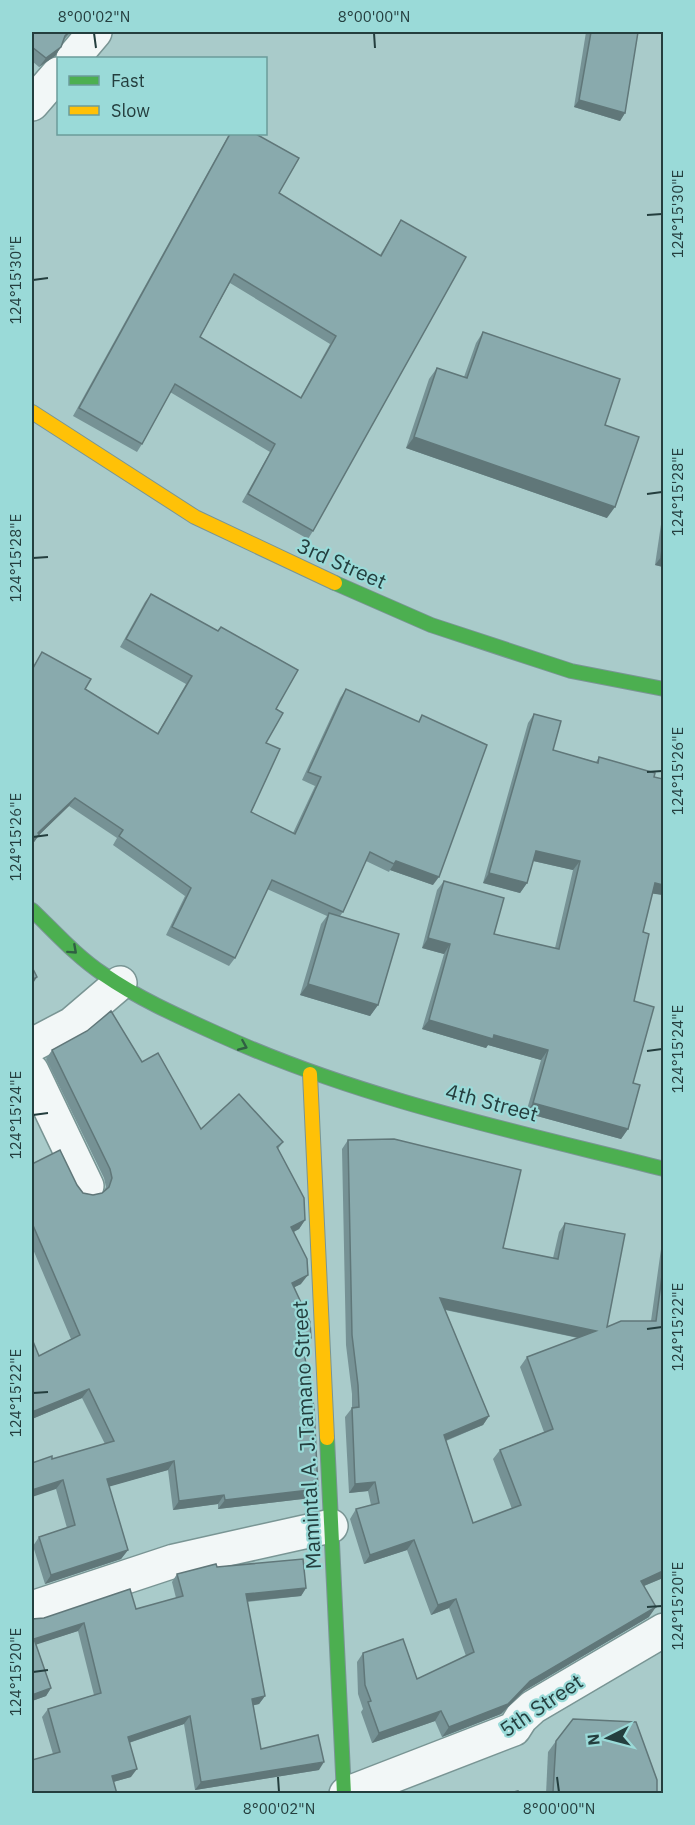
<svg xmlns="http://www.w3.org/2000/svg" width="695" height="1825" font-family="'IBM Plex Sans',sans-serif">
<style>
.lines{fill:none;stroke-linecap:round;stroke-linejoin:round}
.street-casing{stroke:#799594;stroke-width:36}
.fast-casing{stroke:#799594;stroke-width:16}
.slow-casing{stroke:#799594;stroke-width:16}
.street{stroke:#f2f7f7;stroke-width:33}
.fast{stroke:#4caf50;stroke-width:14}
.slow{stroke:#ffc107;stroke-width:14}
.wall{fill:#769295;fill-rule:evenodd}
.shaded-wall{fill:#607779}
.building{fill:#89aaad;stroke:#607779;stroke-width:1.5;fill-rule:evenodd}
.oneway{stroke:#306043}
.ticks{fill:none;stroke:#243e3e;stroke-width:2}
.labels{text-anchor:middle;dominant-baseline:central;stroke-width:4.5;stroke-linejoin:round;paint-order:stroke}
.street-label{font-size:21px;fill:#243e3e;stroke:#9adad8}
.neatline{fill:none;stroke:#243e3e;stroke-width:2}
.ticks-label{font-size:15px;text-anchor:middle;fill:#243e3e}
</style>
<rect width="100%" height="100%" fill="#a9cbca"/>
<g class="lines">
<g class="street-casing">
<g id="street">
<path d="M 73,58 L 95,32"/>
<path d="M 32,104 L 58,74"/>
<path d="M 32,1045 L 72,1024 L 120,983"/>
<path d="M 32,1071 L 87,1186"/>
<path d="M 32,1608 L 174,1561 L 331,1526"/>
<path d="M 346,1794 L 514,1729 L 521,1718 L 533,1707 L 664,1630"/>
</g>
</g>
<g class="fast-casing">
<g id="fast">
<path d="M 335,583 L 431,625 L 571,671 L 664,689"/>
<path d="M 32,910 C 55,932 76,956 103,974 C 139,999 180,1017 220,1035 C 361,1099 514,1131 664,1169"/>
<path d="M 327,1438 L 344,1794"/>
</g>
</g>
<g class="slow-casing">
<g id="slow">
<path d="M 32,412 L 195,517 L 335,583"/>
<path d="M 310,1074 L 327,1438"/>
</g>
</g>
<use href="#street" class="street"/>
<use href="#fast" class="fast"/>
<use href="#slow" class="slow"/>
</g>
<g class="wall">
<path d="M 32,32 L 71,32 L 64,40 L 61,47 L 55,56 L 39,67 L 32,61 Z"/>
<path d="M 586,32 L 638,32 L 625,113 L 620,121 L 574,107 Z"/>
<path d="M 229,134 L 256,134 L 279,193 L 380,255 L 401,220 L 313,531 L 308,539 L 242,502 L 270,452 L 170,392 L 142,444 L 137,452 L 73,416 ZM 230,283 L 330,344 L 300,398 L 200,337 Z"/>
<path d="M 483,332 L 605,425 L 607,518 L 406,448 L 429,379 L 437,368 L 464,377 L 476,343 Z"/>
<path d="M 663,511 L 663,567 L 655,565 Z"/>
<path d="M 151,594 L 218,631 L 221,627 L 276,709 L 266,743 L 251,812 L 293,833 L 315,786 L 302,780 L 340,698 L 346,689 L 418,722 L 422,715 L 433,885 L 390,870 L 389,872 L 366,861 L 343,912 L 340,916 L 378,1005 L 370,1016 L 300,995 L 321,924 L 327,916 L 267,889 L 235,958 L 229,966 L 166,935 L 185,896 L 113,845 L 117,838 L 69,806 L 39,835 L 32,845 L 32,668 L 42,652 L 85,689 L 157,734 L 186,684 L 120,647 L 145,602 Z"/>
<path d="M 534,714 L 553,750 L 596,762 L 599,757 L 654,777 L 663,779 L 663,895 L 652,893 L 643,932 L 634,1001 L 633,1083 L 628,1129 L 621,1139 L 526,1113 L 541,1060 L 488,1045 L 486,1048 L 422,1029 L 444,954 L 422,948 L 437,890 L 444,881 L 494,934 L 555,948 L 573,870 L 533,861 L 527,883 L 520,893 L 483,883 L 528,723 Z"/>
<path d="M 52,1050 L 142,1062 L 201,1129 L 283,1142 L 278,1149 L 305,1220 L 299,1229 L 294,1232 L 301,1284 L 294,1287 L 304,1347 L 303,1347 L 318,1489 L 311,1498 L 218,1509 L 218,1504 L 173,1510 L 168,1470 L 109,1486 L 128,1550 L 121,1559 L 45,1584 L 33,1546 L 39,1537 L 67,1528 L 56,1489 L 52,1459 L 105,1444 L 82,1398 L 32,1419 L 32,1340 L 39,1356 L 71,1339 L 32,1247 L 32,1164 L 77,1185 L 83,1193 L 93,1195 L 102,1193 L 104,1191 L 106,1187 L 104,1178 L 46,1059 Z"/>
<path d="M 348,1140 L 503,1248 L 553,1258 L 559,1232 L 565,1223 L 607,1327 L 651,1321 L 662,1242 L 663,1239 L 663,1578 L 644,1586 L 649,1617 L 524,1691 L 501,1714 L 442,1737 L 435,1721 L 372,1743 L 361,1712 L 363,1709 L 358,1694 L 357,1662 L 363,1653 L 417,1679 L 466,1656 L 449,1608 L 431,1615 L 407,1550 L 364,1564 L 350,1519 L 356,1509 L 371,1505 L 368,1491 L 349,1493 L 345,1417 L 352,1408 L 352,1394 L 346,1345 L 342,1149 ZM 445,1310 L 578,1338 L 527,1357 L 520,1367 L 544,1432 L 500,1450 L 493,1459 L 512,1509 L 473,1523 L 446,1441 L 483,1425 L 489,1416 Z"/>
<path d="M 217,1567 L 306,1588 L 301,1596 L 247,1602 L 265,1696 L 259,1704 L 253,1705 L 261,1749 L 319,1770 L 195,1790 L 184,1724 L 129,1743 L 131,1777 L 113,1782 L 53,1754 L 42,1717 L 48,1709 L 94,1695 L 78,1631 L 36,1644 L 51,1688 L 46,1696 L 32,1701 L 32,1619 L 136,1609 L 176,1598 L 172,1582 L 177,1574 Z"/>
<path d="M 556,1741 L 657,1794 L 546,1794 L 548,1752 Z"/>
</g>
<g class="shaded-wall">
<path d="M 61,47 L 55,56 L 39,67 L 46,58 Z"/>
<path d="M 579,100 L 625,113 L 620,121 L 574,107 Z"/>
<path d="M 414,437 L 615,507 L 607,518 L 406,448 Z"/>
<path d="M 661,557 L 663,557 L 663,567 L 655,565 Z"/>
<path d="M 75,798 L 69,806 L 37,837 L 39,835 L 32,845 L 32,841 L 38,833 Z"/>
<path d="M 536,851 L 580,861 L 573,870 L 529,860 Z"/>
<path d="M 396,861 L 439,877 L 433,885 L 390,870 Z"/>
<path d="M 489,873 L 527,883 L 520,893 L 483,883 Z"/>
<path d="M 655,883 L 663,885 L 663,895 L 648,893 Z"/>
<path d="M 428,938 L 450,944 L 444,954 L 422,948 Z"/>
<path d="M 37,977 L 32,985 L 32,980 Z"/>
<path d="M 308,984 L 378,1005 L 370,1016 L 300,995 Z"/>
<path d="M 429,1020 L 494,1035 L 548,1050 L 541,1060 L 488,1045 L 486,1048 L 422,1029 Z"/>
<path d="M 533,1103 L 628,1129 L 621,1139 L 526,1113 Z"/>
<path d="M 305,1220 L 299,1229 L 285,1236 L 291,1227 Z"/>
<path d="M 308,1275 L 301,1284 L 285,1292 L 292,1283 Z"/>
<path d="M 440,1298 L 596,1331 L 589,1340 L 433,1307 Z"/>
<path d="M 311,1338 L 304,1347 L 296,1351 L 302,1342 Z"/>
<path d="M 89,1389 L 82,1398 L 32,1419 L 32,1412 Z"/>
<path d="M 489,1416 L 483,1425 L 437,1444 L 444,1435 Z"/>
<path d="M 174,1461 L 168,1470 L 101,1489 L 107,1479 Z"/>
<path d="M 63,1480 L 56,1489 L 32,1497 L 32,1490 Z"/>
<path d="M 375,1482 L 368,1491 L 349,1493 L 355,1484 Z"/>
<path d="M 318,1489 L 311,1498 L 218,1509 L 225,1500 Z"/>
<path d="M 224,1495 L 218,1504 L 173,1510 L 179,1501 Z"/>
<path d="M 414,1540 L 407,1550 L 364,1564 L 370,1555 Z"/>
<path d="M 128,1550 L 121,1559 L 45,1584 L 51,1575 Z"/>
<path d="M 663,1571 L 663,1578 L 634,1590 L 641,1581 Z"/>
<path d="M 306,1588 L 301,1596 L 240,1602 L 246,1594 Z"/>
<path d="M 456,1599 L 449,1608 L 431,1615 L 438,1605 Z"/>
<path d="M 656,1607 L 649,1617 L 524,1691 L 501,1714 L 442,1737 L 449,1727 Z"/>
<path d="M 84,1623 L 78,1631 L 32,1646 L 34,1639 Z"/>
<path d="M 51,1688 L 46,1696 L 32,1701 L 32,1695 Z"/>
<path d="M 265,1696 L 259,1704 L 247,1707 L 252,1699 Z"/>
<path d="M 441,1711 L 435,1721 L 372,1743 L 379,1733 Z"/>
<path d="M 190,1716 L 184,1724 L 122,1745 L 128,1737 Z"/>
<path d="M 324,1762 L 319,1770 L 195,1790 L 201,1782 Z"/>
<path d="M 137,1769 L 131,1777 L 106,1784 L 112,1776 Z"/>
<path d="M 553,1792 L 605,1794 L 552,1794 Z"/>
</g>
<g class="building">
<path d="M 32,32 L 69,32 L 65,36 L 61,47 L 46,58 L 32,47 Z"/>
<path d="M 591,32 L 638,32 L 625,113 L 579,100 Z"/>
<path d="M 230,134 L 256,134 L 299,158 L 279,193 L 381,256 L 401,220 L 466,257 L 313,531 L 248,494 L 275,444 L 175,384 L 142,444 L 79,408 ZM 234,274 L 336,336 L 301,398 L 200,337 Z"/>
<path d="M 483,332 L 620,379 L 605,425 L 639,437 L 615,507 L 414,437 L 437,368 L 467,378 Z"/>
<path d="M 663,541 L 663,557 L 661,557 Z"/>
<path d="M 151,594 L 218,631 L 221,627 L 298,670 L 276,709 L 283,713 L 266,743 L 280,749 L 251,812 L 295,834 L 321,777 L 308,772 L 346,689 L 419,722 L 422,715 L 487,745 L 439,877 L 396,861 L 394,864 L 370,852 L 343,912 L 272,880 L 235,958 L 172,927 L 191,888 L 119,836 L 123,830 L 75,798 L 38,833 L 39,835 L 32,841 L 32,670 L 42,652 L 91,679 L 85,689 L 158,734 L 192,676 L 126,639 Z"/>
<path d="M 534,714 L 561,721 L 553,750 L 598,763 L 599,757 L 655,773 L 654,777 L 663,779 L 663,885 L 655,883 L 643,932 L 649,934 L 634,1001 L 654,1007 L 633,1083 L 640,1085 L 628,1129 L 533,1103 L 548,1050 L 494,1035 L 493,1039 L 429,1020 L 450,944 L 428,938 L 444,881 L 504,898 L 494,934 L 559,949 L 580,861 L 536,851 L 527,883 L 489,873 Z"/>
<path d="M 329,913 L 399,934 L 378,1005 L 308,984 Z"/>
<path d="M 32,967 L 37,977 L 32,980 Z"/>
<path d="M 111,1011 L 142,1062 L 158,1053 L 201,1129 L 239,1094 L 283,1142 L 277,1147 L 304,1198 L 305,1220 L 291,1227 L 307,1259 L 308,1275 L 292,1283 L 310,1322 L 311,1338 L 302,1342 L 314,1407 L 318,1489 L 225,1500 L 224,1495 L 179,1501 L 174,1461 L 107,1479 L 128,1550 L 51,1575 L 39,1537 L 75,1525 L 63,1480 L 32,1490 L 32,1463 L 52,1456 L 52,1459 L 114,1441 L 89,1389 L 32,1412 L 32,1339 L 39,1356 L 80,1335 L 32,1223 L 32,1164 L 60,1150 L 77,1185 L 83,1193 L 93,1195 L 102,1193 L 109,1187 L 112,1178 L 110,1169 L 52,1050 L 87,1031 Z"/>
<path d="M 394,1139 L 521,1170 L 503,1248 L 558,1259 L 565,1223 L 625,1234 L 607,1327 L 621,1321 L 656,1321 L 663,1268 L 663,1571 L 641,1581 L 656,1607 L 530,1681 L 508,1704 L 449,1727 L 441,1711 L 379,1733 L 368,1702 L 371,1701 L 365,1685 L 363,1653 L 403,1639 L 417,1679 L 474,1652 L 456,1599 L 438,1605 L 414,1540 L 370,1555 L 356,1509 L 379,1503 L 375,1482 L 355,1484 L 352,1408 L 359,1407 L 358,1385 L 352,1335 L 348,1140 ZM 440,1298 L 596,1331 L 527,1357 L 553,1429 L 500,1450 L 521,1505 L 473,1523 L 444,1435 L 489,1416 Z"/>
<path d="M 303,1559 L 306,1588 L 246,1594 L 265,1696 L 252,1699 L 261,1749 L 318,1735 L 324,1762 L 201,1782 L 190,1716 L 128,1737 L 137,1769 L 112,1776 L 117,1794 L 32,1794 L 32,1760 L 60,1752 L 48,1709 L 101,1693 L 84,1623 L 34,1639 L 51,1688 L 32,1695 L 32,1619 L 44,1618 L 130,1589 L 136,1609 L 183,1596 L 177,1574 L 216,1564 L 217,1567 Z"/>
<path d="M 573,1719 L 636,1722 L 657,1780 L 657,1794 L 605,1794 L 553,1792 L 556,1741 Z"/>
<path d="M 518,1791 L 519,1794 L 506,1794 Z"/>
</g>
<defs><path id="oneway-chevron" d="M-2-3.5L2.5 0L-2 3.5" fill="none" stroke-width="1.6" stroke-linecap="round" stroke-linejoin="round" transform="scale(1.5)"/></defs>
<g class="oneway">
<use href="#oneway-chevron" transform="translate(73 950) rotate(42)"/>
<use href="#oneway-chevron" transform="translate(243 1046) rotate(23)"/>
</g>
<path class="ticks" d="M 94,33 L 96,48M 374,33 L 375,48M 647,215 L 662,214M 33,280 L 48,278M 647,494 L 662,492M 33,558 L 48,557M 647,772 L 662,771M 33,837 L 48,835M 647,1051 L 662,1049M 33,1115 L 48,1113M 647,1329 L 662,1327M 33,1393 L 48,1392M 647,1607 L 662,1606M 33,1672 L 48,1670M 278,1777 L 279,1792M 557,1777 L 559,1792"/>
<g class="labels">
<g class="street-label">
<text transform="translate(342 563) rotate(24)">3rd Street</text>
<text transform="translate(492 1102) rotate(15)">4th Street</text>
<text transform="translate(306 1435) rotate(-93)">Mamintal A. J.Tamano Street</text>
<text transform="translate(541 1705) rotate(-34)">5th Street</text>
</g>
</g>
<rect width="695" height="1825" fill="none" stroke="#9adad8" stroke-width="66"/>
<rect x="57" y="57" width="210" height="78" fill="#9adad8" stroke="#6b9c9a" stroke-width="1.5"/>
<rect x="69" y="76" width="30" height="9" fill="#4caf50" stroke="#6b9c9a" stroke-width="1.5"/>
<text x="111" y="87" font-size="18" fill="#243e3e">Fast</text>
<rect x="69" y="106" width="30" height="9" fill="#ffc107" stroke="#6b9c9a" stroke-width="1.5"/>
<text x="111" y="117" font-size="18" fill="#243e3e">Slow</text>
<g transform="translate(608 1738) rotate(264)" stroke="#9adad8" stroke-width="4.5" paint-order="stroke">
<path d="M0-4.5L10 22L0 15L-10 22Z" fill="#243e3e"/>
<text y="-9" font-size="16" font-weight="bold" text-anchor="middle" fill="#243e3e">N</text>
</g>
<rect x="33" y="33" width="629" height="1759" class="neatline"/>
<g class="ticks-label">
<text x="94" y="22">8°00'02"N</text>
<text x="374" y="22">8°00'00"N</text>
<text transform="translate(678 214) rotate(-90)" y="5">124°15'30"E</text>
<text transform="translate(16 280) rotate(-90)" y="5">124°15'30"E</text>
<text transform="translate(678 492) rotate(-90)" y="5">124°15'28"E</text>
<text transform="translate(16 558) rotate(-90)" y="5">124°15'28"E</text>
<text transform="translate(678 771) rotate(-90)" y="5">124°15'26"E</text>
<text transform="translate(16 837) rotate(-90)" y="5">124°15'26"E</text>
<text transform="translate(678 1049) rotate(-90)" y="5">124°15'24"E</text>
<text transform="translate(16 1115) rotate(-90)" y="5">124°15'24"E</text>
<text transform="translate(678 1327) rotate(-90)" y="5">124°15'22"E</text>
<text transform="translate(16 1393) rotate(-90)" y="5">124°15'22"E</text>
<text transform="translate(678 1606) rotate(-90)" y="5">124°15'20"E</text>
<text transform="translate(16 1672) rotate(-90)" y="5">124°15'20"E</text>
<text x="279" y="1814">8°00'02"N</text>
<text x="559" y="1814">8°00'00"N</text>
</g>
</svg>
